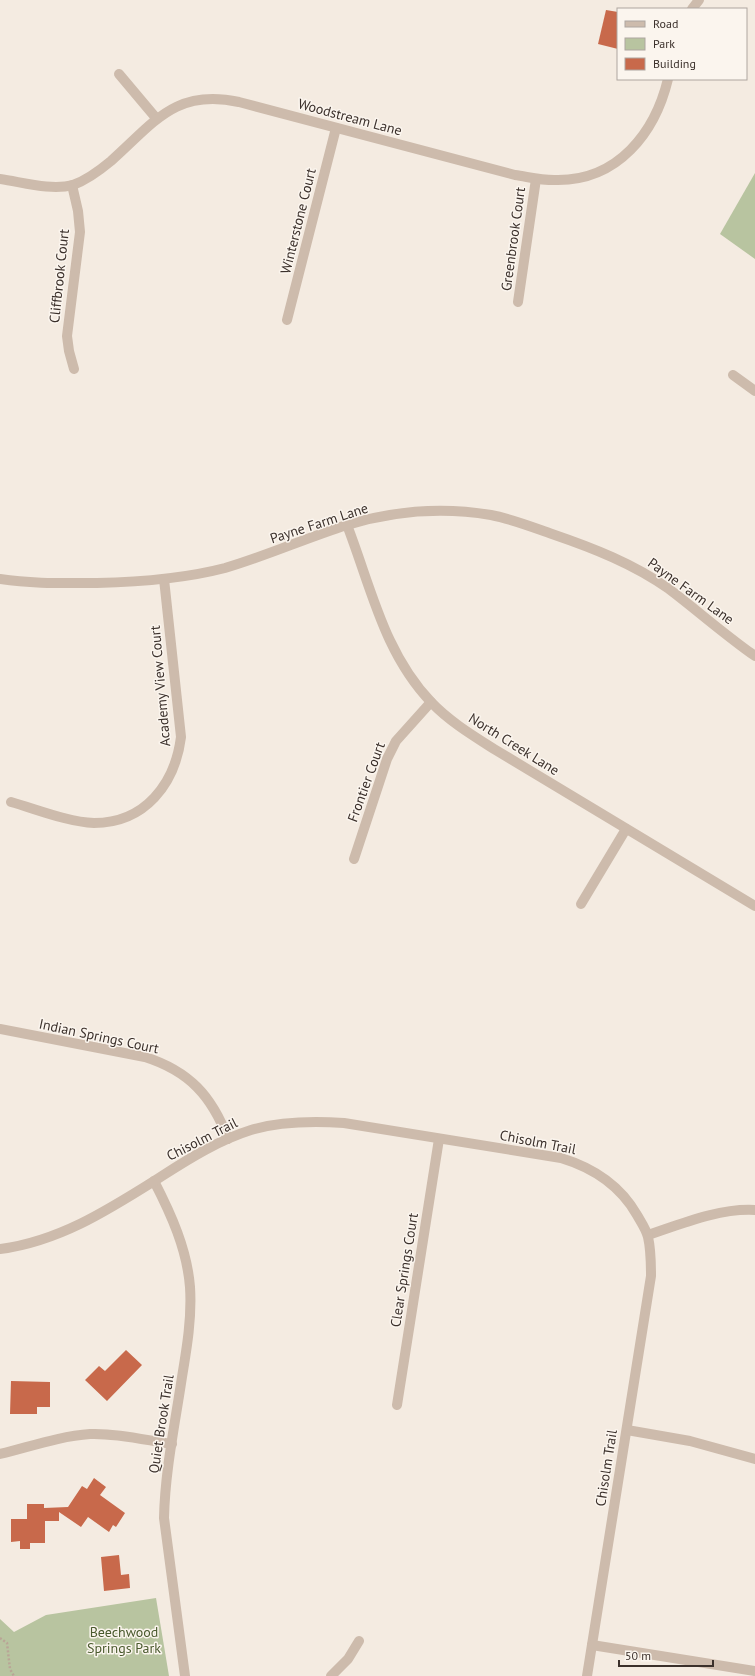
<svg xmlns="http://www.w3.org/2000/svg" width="755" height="1676" font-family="'PT Sans',sans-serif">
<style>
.green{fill:#b8c4a0}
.building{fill:#c8694b}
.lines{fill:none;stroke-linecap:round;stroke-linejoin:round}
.path{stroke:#b9a596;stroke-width:2.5;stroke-dasharray:2 2;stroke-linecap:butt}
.minor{stroke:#cdbbac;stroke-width:10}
.labels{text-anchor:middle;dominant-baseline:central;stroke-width:3;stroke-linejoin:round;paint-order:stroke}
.street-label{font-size:14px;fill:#3b302b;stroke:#fbf5ee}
.park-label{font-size:14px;fill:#4a5a2e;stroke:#fbf5ee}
</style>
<rect width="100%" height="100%" fill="#f4ebe1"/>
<g class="green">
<path d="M 755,173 L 755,259 L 720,234 Z"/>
<path d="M 156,1598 L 169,1676 L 0,1676 L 0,1619 L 14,1632 L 46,1615 Z"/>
</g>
<g class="building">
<path d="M 606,10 L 618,12 L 618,49 L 598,44 Z"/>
<path d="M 126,1350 L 142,1365 L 107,1401 L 85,1380 L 99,1366 L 105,1371 Z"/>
<path d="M 11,1381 L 50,1382 L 50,1407 L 37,1407 L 37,1414 L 10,1414 Z"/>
<path d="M 94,1478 L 106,1487 L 100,1495 L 125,1513 L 116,1527 L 113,1525 L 109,1532 L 88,1517 L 81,1527 L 59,1512 L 59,1521 L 45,1521 L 45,1543 L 30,1543 L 30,1549 L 20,1549 L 20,1541 L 11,1542 L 11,1519 L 27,1519 L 27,1504 L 44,1504 L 44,1508 L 68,1507 L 82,1486 L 87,1489 Z"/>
<path d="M 119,1555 L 121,1575 L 129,1574 L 130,1588 L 104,1591 L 101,1557 Z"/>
</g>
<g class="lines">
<path class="path" d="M 0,1638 L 7,1643 L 10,1669 L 14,1676"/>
<g class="minor">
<path d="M 692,9 L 699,0"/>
<path d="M 119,74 L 156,118"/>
<path d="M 0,179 C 22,182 51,191 73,185 C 87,180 99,171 111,161 C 154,123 175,88 239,102 L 515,175 C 529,177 543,181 558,180 C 618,180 655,133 668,79"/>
<path d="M 72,185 L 78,211 L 80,232 L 67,336 L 69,351 L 74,369"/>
<path d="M 518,302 L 536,179"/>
<path d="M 287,320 L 336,128"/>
<path d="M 733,375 L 755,391"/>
<path d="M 347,525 C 371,587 384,653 431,702 C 449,721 472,735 494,749 L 755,906"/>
<path d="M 0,579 C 32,584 64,583 97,583 C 140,582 183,579 225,568 C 266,556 306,538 347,525 C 393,511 443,507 491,515 C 512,519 532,527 552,534 C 593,548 634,564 669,589 C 698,611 725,635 755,656"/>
<path d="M 11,802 C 36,809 68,822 94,823 C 145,823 175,784 181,737 L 164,579"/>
<path d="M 354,859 L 387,759 L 396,741 L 431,702"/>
<path d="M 581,904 L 626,829"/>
<path d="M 0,1029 L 145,1057 C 189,1071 212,1096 228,1139"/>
<path d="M 154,1181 C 171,1214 187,1249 190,1287 C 192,1317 187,1347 182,1377 C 175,1424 165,1471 164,1518 L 185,1676"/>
<path d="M 648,1235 C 681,1224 719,1208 755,1210"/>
<path d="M 0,1249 C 61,1241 111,1208 162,1176 C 190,1158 219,1140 251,1130 C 281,1121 313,1121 344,1123 L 561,1158 C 594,1168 620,1185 637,1215 C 641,1222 646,1229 648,1237 C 651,1250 651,1263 651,1276 L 587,1676"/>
<path d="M 397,1405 L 439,1139"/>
<path d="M 627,1430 L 690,1441 L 755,1459"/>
<path d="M 0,1454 C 29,1447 60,1436 90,1434 C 117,1433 145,1440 172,1444"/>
<path d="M 592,1645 L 755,1671"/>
<path d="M 331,1676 L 348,1659 L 359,1641"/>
</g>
</g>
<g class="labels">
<g class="street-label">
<text transform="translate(350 117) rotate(15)">Woodstream Lane</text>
<text transform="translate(298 221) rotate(-76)">Winterstone Court</text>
<text transform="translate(513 239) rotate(-82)">Greenbrook Court</text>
<text transform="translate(59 276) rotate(-84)">Cliffbrook Court</text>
<text transform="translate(319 523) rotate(-18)">Payne Farm Lane</text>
<text transform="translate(691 591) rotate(36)">Payne Farm Lane</text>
<text transform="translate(160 686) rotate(-95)">Academy View Court</text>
<text transform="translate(514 744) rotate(32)">North Creek Lane</text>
<text transform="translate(366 782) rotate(-70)">Frontier Court</text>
<text transform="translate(99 1036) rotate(12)">Indian Springs Court</text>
<text transform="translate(202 1139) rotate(-27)">Chisolm Trail</text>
<text transform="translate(538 1142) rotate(11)">Chisolm Trail</text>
<text transform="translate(404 1270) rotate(-81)">Clear Springs Court</text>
<text transform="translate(161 1424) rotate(-81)">Quiet Brook Trail</text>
<text transform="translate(606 1468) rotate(-81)">Chisolm Trail</text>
</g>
<g class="park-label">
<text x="124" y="1632">Beechwood<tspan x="124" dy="16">Springs Park</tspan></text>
</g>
</g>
<rect x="617" y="8" width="130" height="72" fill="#fbf5ee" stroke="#aea6a0"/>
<rect x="625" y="21" width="20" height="6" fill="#cdbbac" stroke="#aea6a0"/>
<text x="653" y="28" font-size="12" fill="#3b302b">Road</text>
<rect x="625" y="38" width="20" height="12" fill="#b8c4a0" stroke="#aea6a0"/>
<text x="653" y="48" font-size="12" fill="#3b302b">Park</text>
<rect x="625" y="58" width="20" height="12" fill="#c8694b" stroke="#aea6a0"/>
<text x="653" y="68" font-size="12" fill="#3b302b">Building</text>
<path d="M619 1660v6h94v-6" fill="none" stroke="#3b302b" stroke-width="2"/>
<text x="625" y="1660" font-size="12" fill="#3b302b" stroke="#fbf5ee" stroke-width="3" paint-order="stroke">50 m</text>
</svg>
